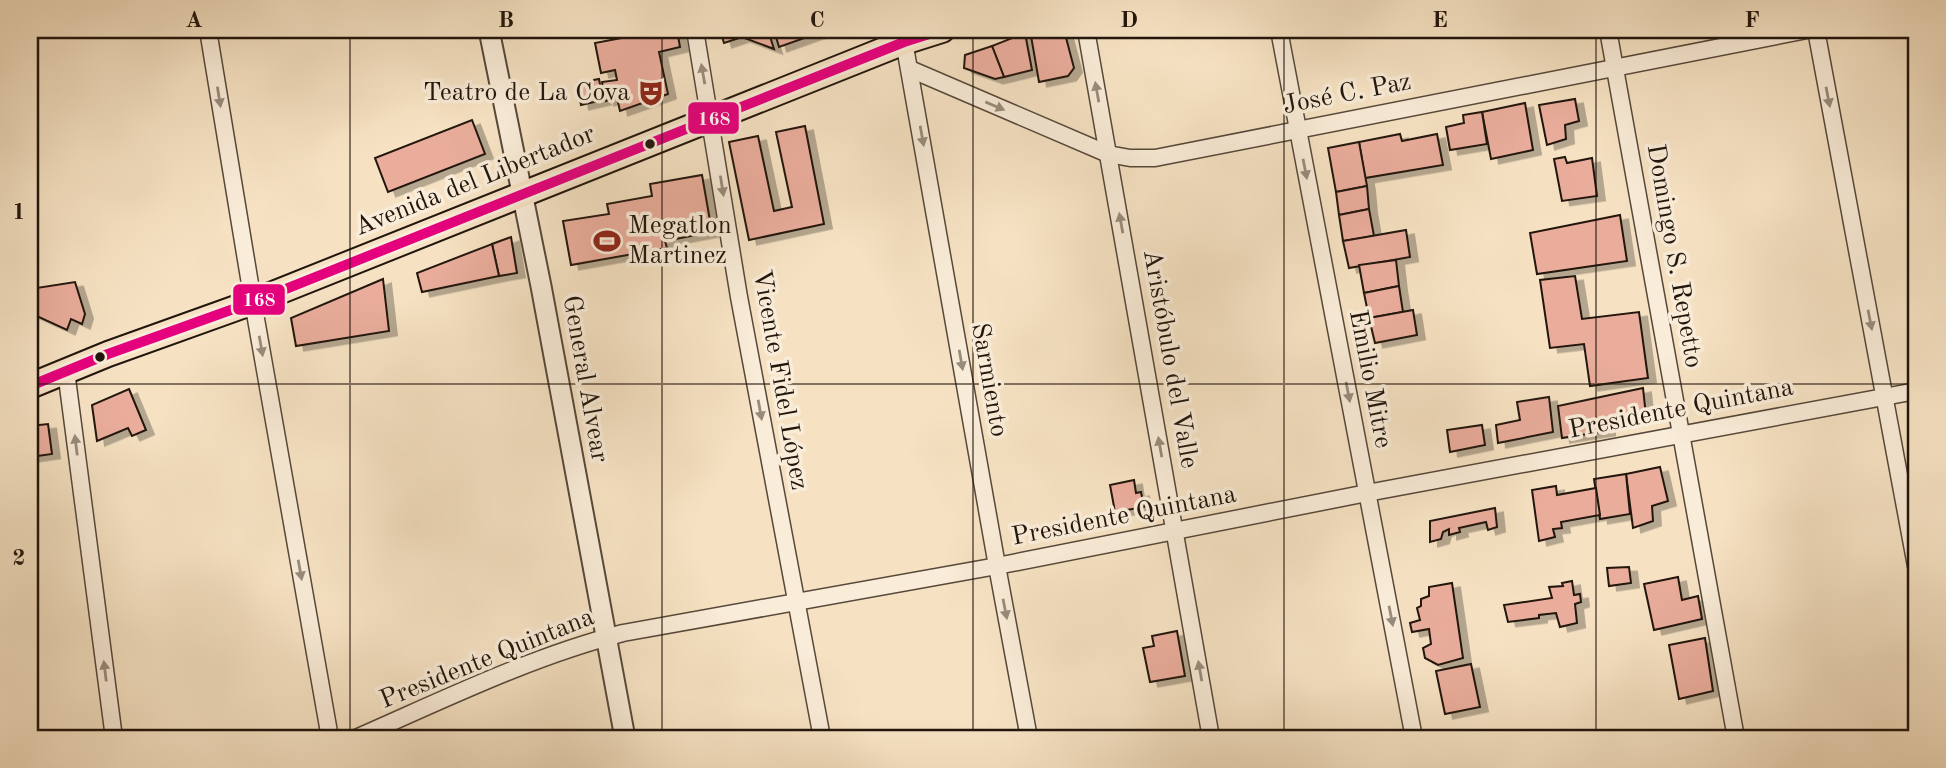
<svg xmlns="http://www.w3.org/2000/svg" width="1946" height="768" font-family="'Old Standard TT',serif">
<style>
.building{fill:#eaad9c;stroke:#21150c;stroke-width:2;filter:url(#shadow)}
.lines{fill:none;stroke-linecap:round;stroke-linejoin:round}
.minor-casing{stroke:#56483a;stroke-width:19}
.tertiary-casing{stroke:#56483a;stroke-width:23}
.primary-casing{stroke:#21150c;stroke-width:28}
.minor{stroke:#f9ecd8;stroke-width:16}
.tertiary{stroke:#f9ecd8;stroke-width:19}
.primary{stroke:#f6e2c3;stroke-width:24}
.bus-1-casing{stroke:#f9ecd8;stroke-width:16}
.bus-1{stroke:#e5007d;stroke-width:10}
.oneway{fill:#988b7c}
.grid{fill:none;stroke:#21150c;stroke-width:2;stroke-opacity:0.55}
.bus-dot{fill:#21150c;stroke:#f9ecd8;stroke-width:2.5}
.labels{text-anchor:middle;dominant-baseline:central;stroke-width:7;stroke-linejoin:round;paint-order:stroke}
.poi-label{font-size:26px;fill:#21150c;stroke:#f9ecd8;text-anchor:end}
.street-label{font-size:26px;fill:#21150c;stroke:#f9ecd8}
.line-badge{stroke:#f9ecd8;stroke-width:2.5}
.badge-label{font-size:19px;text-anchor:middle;font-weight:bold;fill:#fff}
.neatline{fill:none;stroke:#21150c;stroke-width:2.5}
.grid-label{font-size:23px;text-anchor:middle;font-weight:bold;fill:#21150c}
</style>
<defs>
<filter id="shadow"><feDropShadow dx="8" dy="4.5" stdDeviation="0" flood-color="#0004"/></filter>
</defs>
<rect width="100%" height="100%" fill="#f6e2c3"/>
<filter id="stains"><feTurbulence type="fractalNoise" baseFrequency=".00286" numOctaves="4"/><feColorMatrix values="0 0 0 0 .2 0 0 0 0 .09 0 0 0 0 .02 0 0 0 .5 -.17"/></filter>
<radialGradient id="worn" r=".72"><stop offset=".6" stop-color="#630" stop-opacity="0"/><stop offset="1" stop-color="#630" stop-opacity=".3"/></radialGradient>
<g class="building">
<path d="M 625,30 L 658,30 L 659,33 L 677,30 L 680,47 L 659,52 L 668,94 L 620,111 L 617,98 L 606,101 L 602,82 L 617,80 L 615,70 L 601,73 L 595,43 L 627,37 Z"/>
<path d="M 720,30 L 768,30 L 774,49 L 742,37 L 724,43 Z"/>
<path d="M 774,30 L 827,30 L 779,47 Z"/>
<path d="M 1046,30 L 1064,30 L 1074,68 L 1068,76 L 1039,82 L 1031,36 Z"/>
<path d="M 1025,33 L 1032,70 L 1004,77 L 992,46 Z"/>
<path d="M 992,46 L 1004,77 L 995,79 L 964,68 L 965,55 Z"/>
<path d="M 599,79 L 603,100 L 581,105 L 577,83 Z"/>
<path d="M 1575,99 L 1579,121 L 1565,125 L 1566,139 L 1547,145 L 1539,105 Z"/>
<path d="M 1525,103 L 1533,150 L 1491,159 L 1482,112 Z"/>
<path d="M 1482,112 L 1487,144 L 1450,150 L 1446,127 L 1464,123 L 1463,115 Z"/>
<path d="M 472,120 L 485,154 L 388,192 L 375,158 Z"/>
<path d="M 805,126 L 824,224 L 749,240 L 729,142 L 758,136 L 774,211 L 792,207 L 776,132 Z"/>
<path d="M 1400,134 L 1402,141 L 1437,134 L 1443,165 L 1365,178 L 1359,142 Z"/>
<path d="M 1359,142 L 1367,186 L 1336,192 L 1328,148 Z"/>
<path d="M 1565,157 L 1567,163 L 1592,158 L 1597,196 L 1562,201 L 1554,159 Z"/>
<path d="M 702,175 L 712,232 L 665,241 L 667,248 L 571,265 L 563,221 L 609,214 L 607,204 L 652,196 L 650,184 Z"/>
<path d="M 1367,186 L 1369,209 L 1339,215 L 1336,192 Z"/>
<path d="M 1369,209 L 1374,236 L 1343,241 L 1339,215 Z"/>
<path d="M 1620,215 L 1627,261 L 1537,274 L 1530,233 Z"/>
<path d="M 1406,230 L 1410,257 L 1349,268 L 1343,241 Z"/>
<path d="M 511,237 L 517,273 L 499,276 L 492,244 Z"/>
<path d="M 492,244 L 499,276 L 422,292 L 417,273 Z"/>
<path d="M 1396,260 L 1399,286 L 1364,293 L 1359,265 Z"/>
<path d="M 1575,276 L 1582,319 L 1639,312 L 1648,378 L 1590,386 L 1584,344 L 1550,348 L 1540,280 Z"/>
<path d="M 383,279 L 389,331 L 296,346 L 291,318 Z"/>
<path d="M 75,282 L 85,314 L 82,324 L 71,319 L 67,330 L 30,313 L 34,301 L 32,300 L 30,289 Z"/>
<path d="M 1399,286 L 1403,312 L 1369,318 L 1364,293 Z"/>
<path d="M 1413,310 L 1417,335 L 1375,343 L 1369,318 Z"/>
<path d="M 1643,388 L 1646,416 L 1607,422 L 1607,431 L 1562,438 L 1558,406 Z"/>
<path d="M 129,389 L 146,430 L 132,436 L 128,428 L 97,441 L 92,405 Z"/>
<path d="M 1549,397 L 1553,432 L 1498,443 L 1496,425 L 1520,420 L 1517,402 Z"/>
<path d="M 48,424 L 52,454 L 30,457 L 30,426 Z"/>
<path d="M 1482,425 L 1485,445 L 1450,452 L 1447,430 Z"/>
<path d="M 1660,467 L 1668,501 L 1652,506 L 1653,521 L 1633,528 L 1626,474 Z"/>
<path d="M 1626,474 L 1630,514 L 1600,519 L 1594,479 Z"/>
<path d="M 1134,480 L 1136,493 L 1141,492 L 1144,507 L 1115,512 L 1110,485 Z"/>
<path d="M 1556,486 L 1557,495 L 1596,488 L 1600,515 L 1561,522 L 1562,528 L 1553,529 L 1555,537 L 1539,541 L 1532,490 Z"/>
<path d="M 1495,508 L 1497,527 L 1488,530 L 1486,522 L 1459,528 L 1460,532 L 1449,535 L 1449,529 L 1443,532 L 1441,539 L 1430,542 L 1430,521 Z"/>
<path d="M 1629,567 L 1631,583 L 1609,586 L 1607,568 Z"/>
<path d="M 1678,577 L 1682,600 L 1698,596 L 1702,619 L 1654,630 L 1644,584 Z"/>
<path d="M 1572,581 L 1574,595 L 1580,594 L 1581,602 L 1575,604 L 1577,623 L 1560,627 L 1556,613 L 1539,615 L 1539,618 L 1508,622 L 1504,605 L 1552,598 L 1549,587 L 1563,586 L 1562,583 Z"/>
<path d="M 1452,583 L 1463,658 L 1438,665 L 1425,658 L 1423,648 L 1431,644 L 1429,629 L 1412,632 L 1410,623 L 1420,620 L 1417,608 L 1421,606 L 1421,599 L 1429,596 L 1429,587 Z"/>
<path d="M 1177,631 L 1185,676 L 1150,682 L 1143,648 L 1154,646 L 1152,636 Z"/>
<path d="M 1705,638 L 1713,691 L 1679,699 L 1669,645 Z"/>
<path d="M 1471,664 L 1480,707 L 1445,714 L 1436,671 Z"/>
</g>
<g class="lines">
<g class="minor-casing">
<g id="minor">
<path d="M 208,30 L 253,302 L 330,738"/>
<path d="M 695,30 L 739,297 L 822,738"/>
<path d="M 902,30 L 997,566 L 1029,738"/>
<path d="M 1086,30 L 1211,738"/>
<path d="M 1279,30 L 1414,738"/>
<path d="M 1608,30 L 1736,738"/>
<path d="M 1816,30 L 1916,566"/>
<path d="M 910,69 L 1108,154 L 1130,158 L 1155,158 L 1807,30"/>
<path d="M 66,371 L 114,738"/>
<path d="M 356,738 C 443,700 530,657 623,633 L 997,566 L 1367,493 L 1916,391"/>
</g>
</g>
<g class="tertiary-casing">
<path id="tertiary" d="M 489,30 L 541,286 L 625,738"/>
</g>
<g class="primary-casing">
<path id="primary" d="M 30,386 L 108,354 L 253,302 L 904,42 L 942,30"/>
</g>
<use href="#minor" class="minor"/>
<use href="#tertiary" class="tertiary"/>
<use href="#primary" class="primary"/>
<g class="bus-1-casing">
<path id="bus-1" d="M 30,386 L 108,354 L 253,302 L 904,42 L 942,30"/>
</g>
<use href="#bus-1" class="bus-1"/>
</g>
<defs><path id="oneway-solid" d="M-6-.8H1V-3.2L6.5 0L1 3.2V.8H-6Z" transform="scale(1.75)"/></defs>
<g class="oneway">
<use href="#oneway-solid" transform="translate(703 74) rotate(-100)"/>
<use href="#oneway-solid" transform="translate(1097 92) rotate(-100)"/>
<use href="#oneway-solid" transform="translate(219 97) rotate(81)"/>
<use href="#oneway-solid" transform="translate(1828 97) rotate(79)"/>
<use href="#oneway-solid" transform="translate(995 106) rotate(23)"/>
<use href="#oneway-solid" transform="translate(922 136) rotate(80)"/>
<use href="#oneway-solid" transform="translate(1305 169) rotate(79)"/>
<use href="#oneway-solid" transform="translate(722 186) rotate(81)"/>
<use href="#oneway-solid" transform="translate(1121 223) rotate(-100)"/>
<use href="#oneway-solid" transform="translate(1870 320) rotate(79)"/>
<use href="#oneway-solid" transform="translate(261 346) rotate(80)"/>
<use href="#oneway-solid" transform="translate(961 360) rotate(80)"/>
<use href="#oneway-solid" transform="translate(1348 392) rotate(79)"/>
<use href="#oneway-solid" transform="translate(760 410) rotate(80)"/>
<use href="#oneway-solid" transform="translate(76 445) rotate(-97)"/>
<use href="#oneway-solid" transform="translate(1160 447) rotate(-100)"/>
<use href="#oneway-solid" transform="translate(300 570) rotate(80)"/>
<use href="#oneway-solid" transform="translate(1005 609) rotate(79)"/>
<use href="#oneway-solid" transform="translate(1391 616) rotate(79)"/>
<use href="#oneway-solid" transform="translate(105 671) rotate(-97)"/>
<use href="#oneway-solid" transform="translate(1200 671) rotate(-100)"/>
</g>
<path class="grid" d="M 350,30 L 350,738M 662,30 L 662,738M 973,30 L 973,738M 1284,30 L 1284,738M 1596,30 L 1596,738M 30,384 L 1916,384"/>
<defs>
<g id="theatre-bare" transform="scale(2.1)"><path d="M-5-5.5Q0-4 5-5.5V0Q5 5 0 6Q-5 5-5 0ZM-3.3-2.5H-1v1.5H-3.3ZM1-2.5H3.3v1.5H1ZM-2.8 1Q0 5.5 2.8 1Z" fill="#8f2418" stroke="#f9ecd8" stroke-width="2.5" paint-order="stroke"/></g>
<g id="stadium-bare" transform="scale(2.1)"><path d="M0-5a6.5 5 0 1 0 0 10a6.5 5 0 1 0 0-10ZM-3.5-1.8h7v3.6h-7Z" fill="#8f2418" stroke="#f9ecd8" stroke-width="2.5" paint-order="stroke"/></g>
</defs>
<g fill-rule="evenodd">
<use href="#theatre-bare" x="651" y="93"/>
<use href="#stadium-bare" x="607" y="241"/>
</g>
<g class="bus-dot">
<circle cx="650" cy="144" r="6"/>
<circle cx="100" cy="357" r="6"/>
</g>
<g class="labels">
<g class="poi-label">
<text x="630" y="93">Teatro de La Cova</text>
<text x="628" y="226" text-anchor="start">Megatlon<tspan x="628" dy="30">Martinez</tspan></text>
</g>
<g class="street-label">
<text transform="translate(1347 94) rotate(-11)">José C. Paz</text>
<text transform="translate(475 181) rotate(-22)">Avenida del Libertador</text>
<text transform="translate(1674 256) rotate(80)">Domingo S. Repetto</text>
<text transform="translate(1170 359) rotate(80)">Aristóbulo del Valle</text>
<text transform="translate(585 379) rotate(80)">General Alvear</text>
<text transform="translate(1370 379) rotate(79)">Emilio Mitre</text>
<text transform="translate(780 380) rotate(80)">Vicente Fidel López</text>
<text transform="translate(989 380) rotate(80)">Sarmiento</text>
<text transform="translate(1681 409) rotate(-11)">Presidente Quintana</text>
<text transform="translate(1124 516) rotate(-11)">Presidente Quintana</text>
<text transform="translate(487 659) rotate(-22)">Presidente Quintana</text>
</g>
</g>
<g class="line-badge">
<rect x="687" y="101" width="53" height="34" rx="7" fill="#e5007d"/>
<rect x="232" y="283" width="54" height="33" rx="7" fill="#e5007d"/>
</g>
<g class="badge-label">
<text x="714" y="125">168</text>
<text x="259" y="306">168</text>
</g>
<rect width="1946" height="768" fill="none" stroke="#f6e2c3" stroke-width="77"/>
<rect x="38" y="38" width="1870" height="692" class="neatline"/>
<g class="grid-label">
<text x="194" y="27">A</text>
<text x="506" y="27">B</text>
<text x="817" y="27">C</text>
<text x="1129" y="27">D</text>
<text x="1440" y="27">E</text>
<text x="1752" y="27">F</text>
<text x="19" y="219">1</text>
<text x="19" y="565">2</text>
</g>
<rect width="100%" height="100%" filter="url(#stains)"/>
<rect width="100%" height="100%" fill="url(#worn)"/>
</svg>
